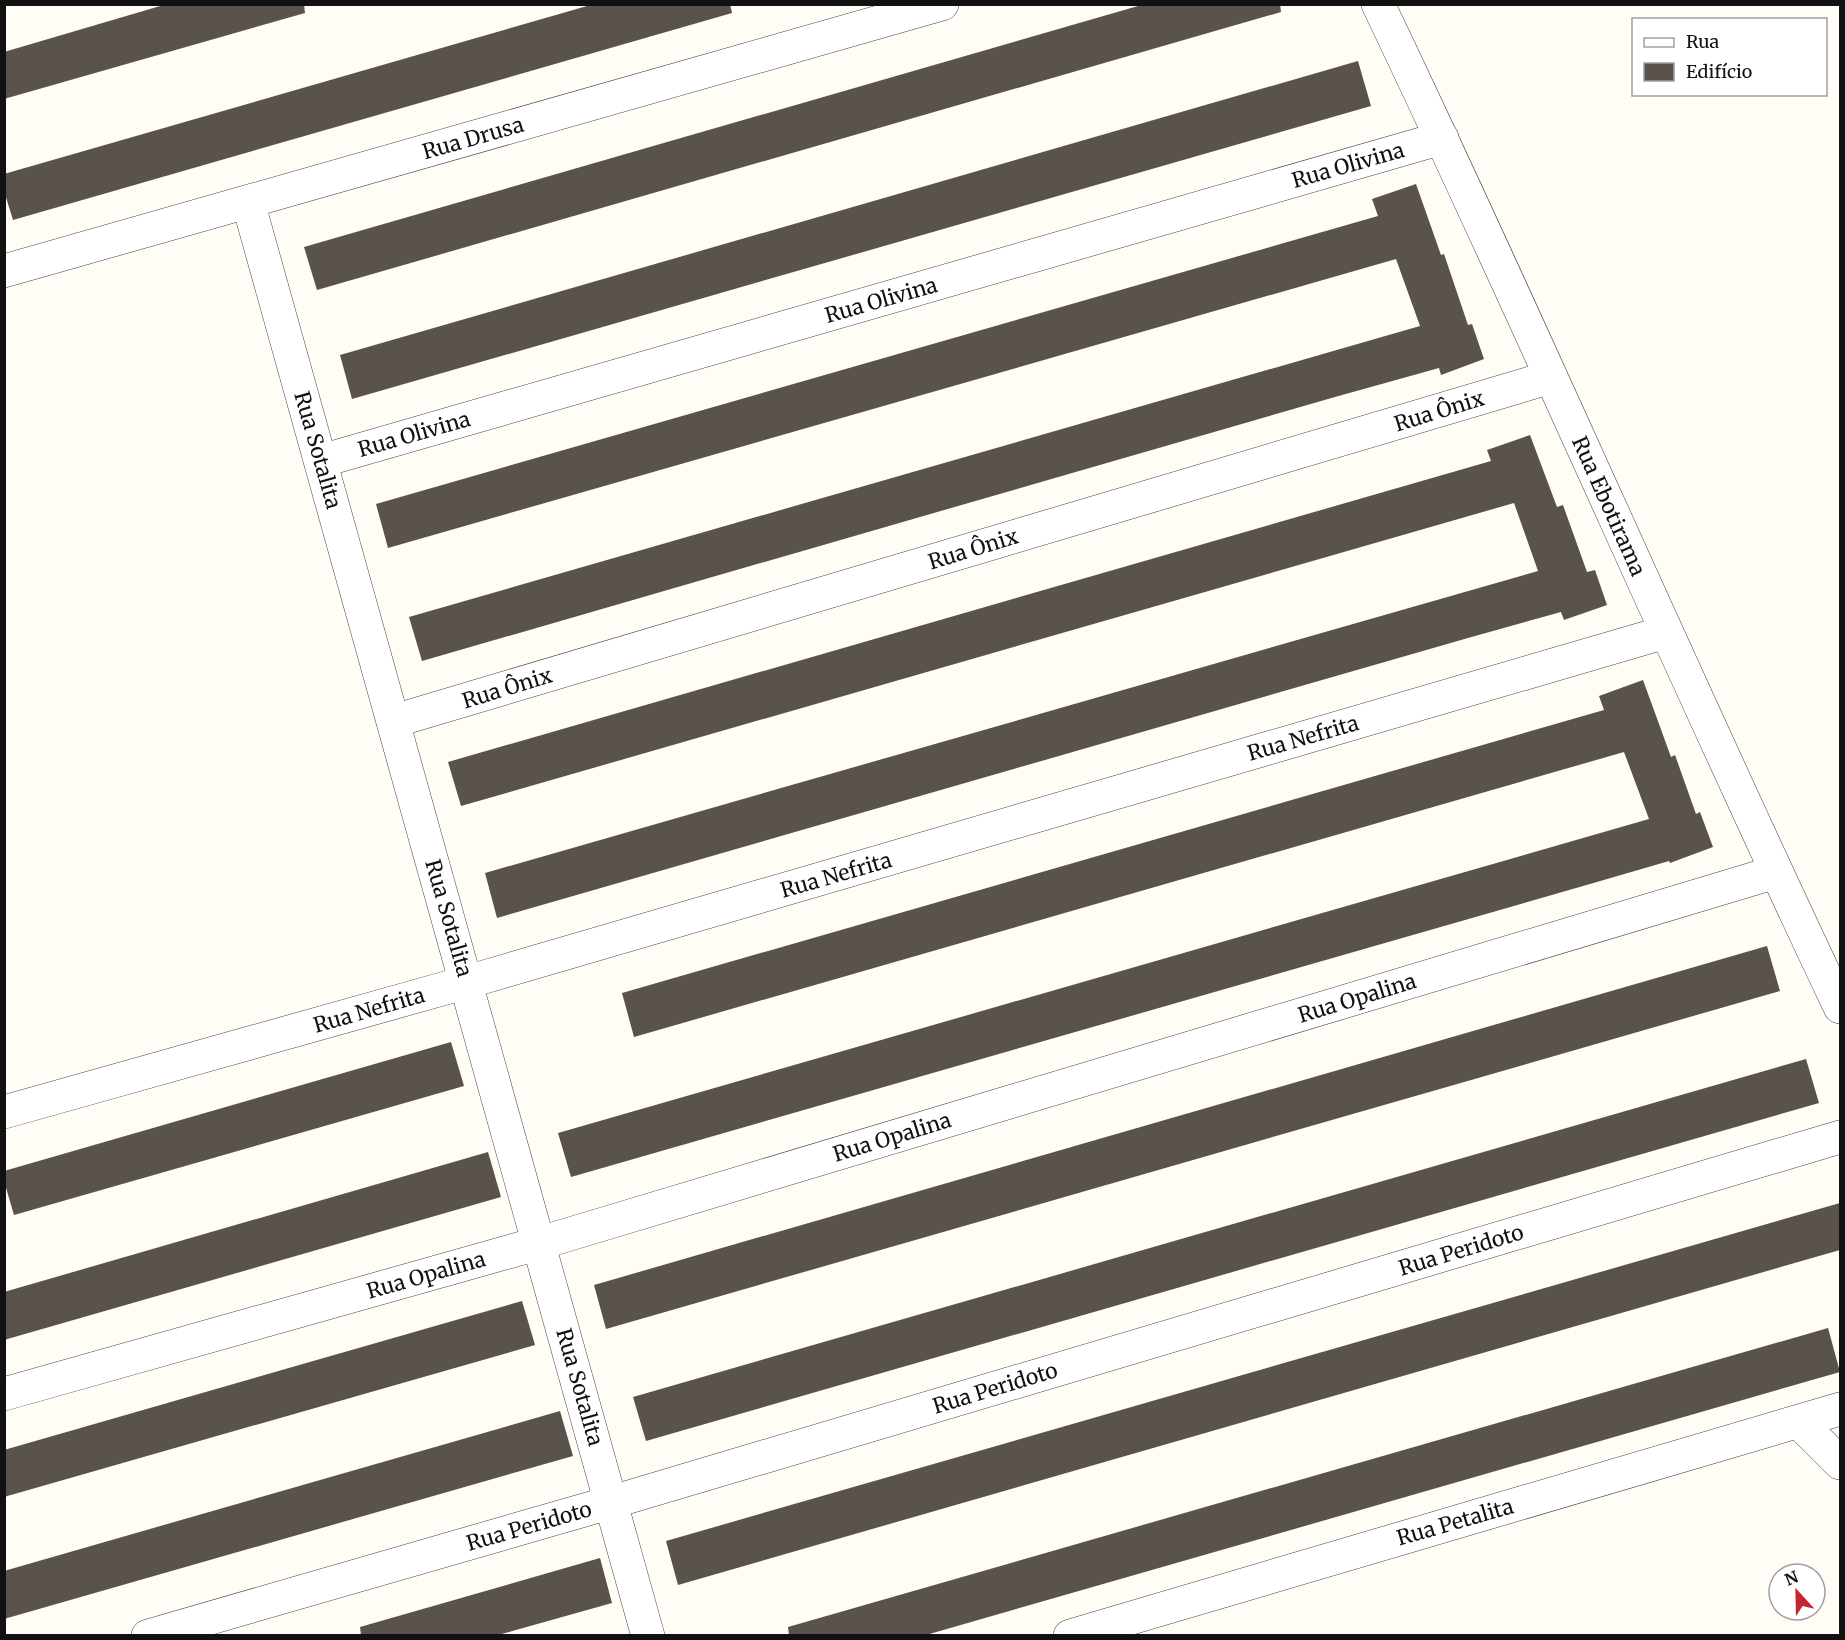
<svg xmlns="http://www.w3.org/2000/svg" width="1845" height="1640" font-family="Merriweather,serif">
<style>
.building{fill:#5a524d}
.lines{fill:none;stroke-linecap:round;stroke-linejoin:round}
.minor-casing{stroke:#444;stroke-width:34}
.minor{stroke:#fff;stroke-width:33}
.labels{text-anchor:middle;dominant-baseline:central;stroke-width:6;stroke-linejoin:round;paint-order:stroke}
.street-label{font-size:21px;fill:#111;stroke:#fff}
</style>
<rect width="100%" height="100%" fill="#fffdf5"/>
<g class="building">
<path d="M 167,4 L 304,4 L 305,13 L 4,99 L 4,52 Z"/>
<path d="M 594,4 L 730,4 L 732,13 L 13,220 L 4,191 L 4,174 Z"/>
<path d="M 1145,4 L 1280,4 L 1281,12 L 317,290 L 304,247 Z"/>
<path d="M 1358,61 L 1371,106 L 352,399 L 340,355 Z"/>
<path d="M 1416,184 L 1441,255 L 1444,254 L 1468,325 L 1472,324 L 1484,359 L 1441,375 L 1439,368 L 1335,397 L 422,661 L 409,617 L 1420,326 L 1396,259 L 388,548 L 376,504 L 1378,216 L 1372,199 Z"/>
<path d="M 1530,435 L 1557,507 L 1563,505 L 1587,572 L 1595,570 L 1607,605 L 1564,620 L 1561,612 L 1468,638 L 497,918 L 485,873 L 1538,571 L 1514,503 L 461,806 L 448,762 L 1491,461 L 1487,450 Z"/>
<path d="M 1643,680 L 1671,757 L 1675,755 L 1696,814 L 1700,812 L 1713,847 L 1670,863 L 1669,861 L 1590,884 L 571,1177 L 558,1133 L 1649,819 L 1624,752 L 634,1037 L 622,993 L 1604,710 L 1599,696 Z"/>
<path d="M 1767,946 L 1780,991 L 606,1329 L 594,1285 Z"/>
<path d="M 451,1042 L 464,1086 L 14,1215 L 4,1181 L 4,1171 Z"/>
<path d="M 1806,1059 L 1819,1103 L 646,1441 L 633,1397 Z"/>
<path d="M 488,1152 L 501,1197 L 4,1340 L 4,1292 Z"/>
<path d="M 1840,1203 L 1840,1250 L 678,1585 L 666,1541 Z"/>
<path d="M 522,1301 L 535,1345 L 4,1497 L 4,1450 Z"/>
<path d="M 1828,1328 L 1840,1372 L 926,1635 L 789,1635 L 788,1627 Z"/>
<path d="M 560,1411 L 573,1456 L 4,1619 L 4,1571 Z"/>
<path d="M 600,1558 L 612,1603 L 498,1635 L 361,1635 L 360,1627 Z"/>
</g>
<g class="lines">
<g class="minor-casing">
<g id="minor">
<path d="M 1378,4 C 1537,336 1682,675 1840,1007"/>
<path d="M 248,202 L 648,1636"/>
<path d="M 4,271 L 942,4"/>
<path d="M 321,461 L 1442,138"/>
<path d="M 394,721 L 1551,377"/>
<path d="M 4,1112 L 467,982 L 1666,632"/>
<path d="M 4,1394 L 540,1243 L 1776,872"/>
<path d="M 1799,1422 L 1840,1463"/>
<path d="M 148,1636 L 612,1502 L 1840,1137"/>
<path d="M 1070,1636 L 1840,1409"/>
</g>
</g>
<use href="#minor" class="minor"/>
</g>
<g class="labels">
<g class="street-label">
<text transform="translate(473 138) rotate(-16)">Rua Drusa</text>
<text transform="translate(1348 165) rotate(-16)">Rua Olivina</text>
<text transform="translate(881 300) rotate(-16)">Rua Olivina</text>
<text transform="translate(1439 411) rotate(-17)">Rua Ônix</text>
<text transform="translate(414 434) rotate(-16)">Rua Olivina</text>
<text transform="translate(318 450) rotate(74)">Rua Sotalita</text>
<text transform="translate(1609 506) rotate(66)">Rua Ebotirama</text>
<text transform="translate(973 549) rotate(-17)">Rua Ônix</text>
<text transform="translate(507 688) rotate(-17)">Rua Ônix</text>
<text transform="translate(1303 738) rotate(-16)">Rua Nefrita</text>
<text transform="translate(836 875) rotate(-16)">Rua Nefrita</text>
<text transform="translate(449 918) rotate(74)">Rua Sotalita</text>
<text transform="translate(1357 998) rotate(-17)">Rua Opalina</text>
<text transform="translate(369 1010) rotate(-16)">Rua Nefrita</text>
<text transform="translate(892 1137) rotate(-17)">Rua Opalina</text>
<text transform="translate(1461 1250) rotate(-17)">Rua Peridoto</text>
<text transform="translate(426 1275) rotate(-16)">Rua Opalina</text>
<text transform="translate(580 1387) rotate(74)">Rua Sotalita</text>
<text transform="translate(995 1388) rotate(-17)">Rua Peridoto</text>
<text transform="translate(1455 1522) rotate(-16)">Rua Petalita</text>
<text transform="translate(529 1526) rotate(-16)">Rua Peridoto</text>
</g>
</g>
<rect width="1845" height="1640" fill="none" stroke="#111111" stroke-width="12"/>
<rect x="1632" y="18" width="195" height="78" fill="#ffffff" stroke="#a0a0a0" stroke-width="1.5"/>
<rect x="1644" y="38" width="30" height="9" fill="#ffffff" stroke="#a0a0a0" stroke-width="1.5"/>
<text x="1686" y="48" font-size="18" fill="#111111">Rua</text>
<rect x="1644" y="63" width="30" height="18" fill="#5a524d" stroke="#a0a0a0" stroke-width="1.5"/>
<text x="1686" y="78" font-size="18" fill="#111111">Edifício</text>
<g transform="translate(1797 1592) rotate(338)"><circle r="28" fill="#ffffff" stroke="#a0a0a0" stroke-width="1.5"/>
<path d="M0-4.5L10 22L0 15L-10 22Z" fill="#c4262e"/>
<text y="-9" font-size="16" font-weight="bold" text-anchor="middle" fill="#111111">N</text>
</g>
</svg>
